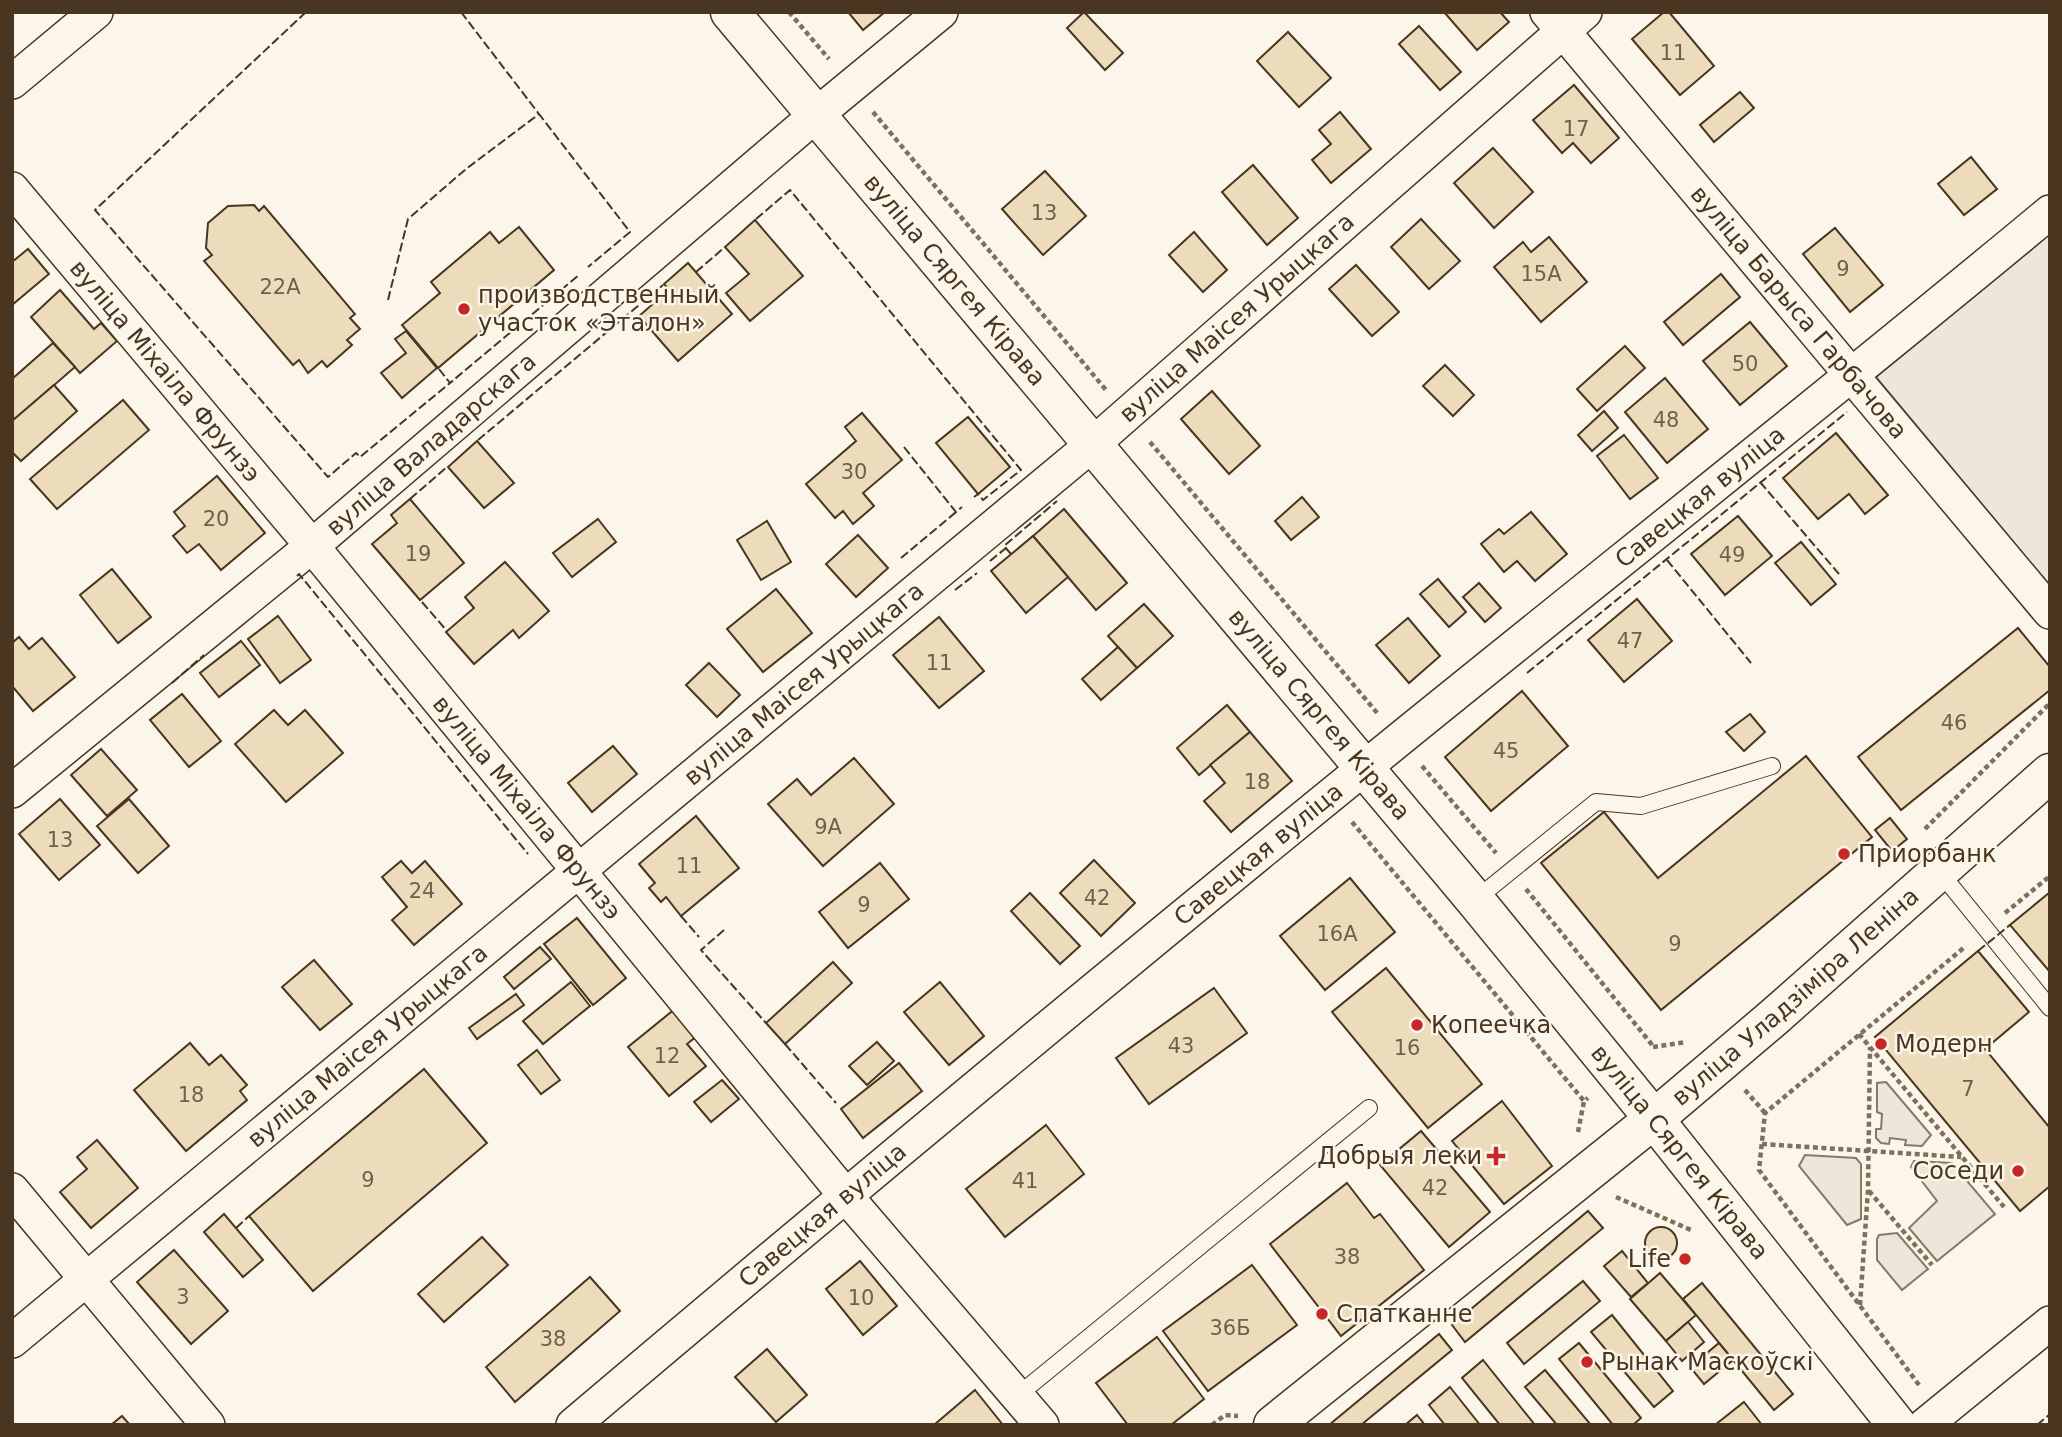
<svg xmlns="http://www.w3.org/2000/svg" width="2062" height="1437" font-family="'DejaVu Sans',sans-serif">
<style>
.green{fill:#ede6d9;stroke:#887966;stroke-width:2}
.building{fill:#ecdcbc;stroke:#4a3520;stroke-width:2}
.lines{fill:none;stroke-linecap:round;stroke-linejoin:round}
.service-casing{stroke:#4a3520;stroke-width:18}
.minor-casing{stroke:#4a3520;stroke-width:36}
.secondary-casing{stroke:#4a3520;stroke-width:41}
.primary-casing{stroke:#4a3520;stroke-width:41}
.path{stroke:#7f6f5c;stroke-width:4.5;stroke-dasharray:5 3.5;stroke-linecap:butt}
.service{stroke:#fbf6e9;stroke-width:16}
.minor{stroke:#fbf6e9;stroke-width:33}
.secondary{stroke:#fbf6e9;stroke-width:38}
.primary{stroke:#fbf6e9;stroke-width:38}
.fence{stroke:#4a3520;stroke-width:2;stroke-dasharray:9 3.5;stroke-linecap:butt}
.poi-dot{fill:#c62828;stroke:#fbf6e9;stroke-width:2.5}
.labels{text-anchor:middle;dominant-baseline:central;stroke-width:5;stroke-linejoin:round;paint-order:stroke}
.number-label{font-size:21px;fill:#725f47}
.street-label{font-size:24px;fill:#4a3520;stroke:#fbf6e9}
.poi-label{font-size:24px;fill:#4a3520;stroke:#fbf6e9;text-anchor:start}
</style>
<rect width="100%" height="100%" fill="#fbf6e9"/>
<g class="green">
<path d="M 2050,234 L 2050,586 L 1876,377 Z"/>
<path d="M 1886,1082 L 1931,1135 L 1922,1146 L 1905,1145 L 1906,1140 L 1890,1138 L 1889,1144 L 1881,1143 L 1876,1138 L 1876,1129 L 1881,1129 L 1882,1114 L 1877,1112 L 1877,1083 Z"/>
<path d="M 1805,1155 L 1856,1158 L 1861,1164 L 1861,1219 L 1847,1225 L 1799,1166 Z"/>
<path d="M 1914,1161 L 1952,1163 L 1995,1214 L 1937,1261 L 1909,1228 L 1937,1201 L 1911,1167 Z"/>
<path d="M 1897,1233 L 1928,1269 L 1902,1290 L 1877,1260 L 1877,1239 L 1879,1235 Z"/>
</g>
<g class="building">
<path d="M 848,12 L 885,12 L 863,30 Z"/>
<path d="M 1084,12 L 1123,53 L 1105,70 L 1067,28 Z"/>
<path d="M 1444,12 L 1500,12 L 1509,22 L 1477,50 Z"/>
<path d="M 1664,12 L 1669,12 L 1714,66 L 1680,95 L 1632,39 Z"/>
<path d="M 1419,26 L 1461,72 L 1440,90 L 1399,44 Z"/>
<path d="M 1288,32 L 1331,78 L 1299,107 L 1257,61 Z"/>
<path d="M 1574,85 L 1619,138 L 1591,163 L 1573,143 L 1562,153 L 1533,120 Z"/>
<path d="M 1740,92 L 1754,108 L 1714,142 L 1700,125 Z"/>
<path d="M 1340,112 L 1371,149 L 1331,183 L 1312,160 L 1331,144 L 1319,130 Z"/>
<path d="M 1493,148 L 1533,192 L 1494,228 L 1454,183 Z"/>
<path d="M 1971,157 L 1997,189 L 1964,215 L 1938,184 Z"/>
<path d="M 1253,165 L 1298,218 L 1267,245 L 1222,192 Z"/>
<path d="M 1045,171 L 1086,216 L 1043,255 L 1002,209 Z"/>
<path d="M 254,205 L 259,211 L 264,206 L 355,314 L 350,318 L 360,329 L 347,340 L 352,345 L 327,367 L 322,361 L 308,373 L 299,360 L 293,365 L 204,261 L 212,255 L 206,248 L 208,223 L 228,206 Z"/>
<path d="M 1421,219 L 1460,261 L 1429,289 L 1391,247 Z"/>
<path d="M 755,220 L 803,276 L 750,321 L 726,293 L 749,274 L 725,247 Z"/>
<path d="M 519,227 L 554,270 L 438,368 L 402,325 L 440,293 L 431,282 L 490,232 L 499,243 Z"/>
<path d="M 1835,228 L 1883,285 L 1850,312 L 1803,254 Z"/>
<path d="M 1194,232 L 1227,270 L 1203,292 L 1169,255 Z"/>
<path d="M 1549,237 L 1587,282 L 1541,322 L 1494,267 L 1523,242 L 1531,252 Z"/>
<path d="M 28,249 L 49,274 L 12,305 L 12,262 Z"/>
<path d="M 688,263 L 732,314 L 678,361 L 639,316 L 669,290 L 664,284 Z"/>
<path d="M 1356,265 L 1399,312 L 1372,336 L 1329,289 Z"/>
<path d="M 1721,274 L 1740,297 L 1683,345 L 1664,322 Z"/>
<path d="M 60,290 L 94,329 L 101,323 L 117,341 L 80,373 L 31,317 Z"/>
<path d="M 1750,322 L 1787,366 L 1740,405 L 1703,361 Z"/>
<path d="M 406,331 L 437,368 L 402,398 L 381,373 L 406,353 L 395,339 Z"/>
<path d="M 53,343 L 75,367 L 15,419 L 12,416 L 12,379 Z"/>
<path d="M 1625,346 L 1645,368 L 1597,411 L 1577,389 Z"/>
<path d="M 1445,365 L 1474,395 L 1453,416 L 1423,386 Z"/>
<path d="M 1665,378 L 1708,429 L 1667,463 L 1625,412 Z"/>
<path d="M 54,385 L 77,411 L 21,461 L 12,452 L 12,421 Z"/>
<path d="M 1212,391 L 1260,446 L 1229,474 L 1181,419 Z"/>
<path d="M 123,400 L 149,430 L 57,509 L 30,479 Z"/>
<path d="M 1604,411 L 1618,428 L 1592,451 L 1578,435 Z"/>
<path d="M 862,413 L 902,460 L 863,493 L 874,506 L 853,524 L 843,511 L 835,518 L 806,484 L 856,441 L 845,427 Z"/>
<path d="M 968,417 L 1010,467 L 978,494 L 936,443 Z"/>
<path d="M 1836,433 L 1888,495 L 1865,514 L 1849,494 L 1818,519 L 1783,478 Z"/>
<path d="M 1624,435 L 1658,478 L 1630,499 L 1597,456 Z"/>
<path d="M 477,441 L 514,483 L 484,508 L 448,467 Z"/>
<path d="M 217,476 L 265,533 L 221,570 L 199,544 L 187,553 L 173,536 L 185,526 L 174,512 Z"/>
<path d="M 1302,497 L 1319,517 L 1291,540 L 1275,521 Z"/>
<path d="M 410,499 L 464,563 L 420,600 L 372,544 L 397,523 L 391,515 Z"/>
<path d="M 1064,509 L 1127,583 L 1096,610 L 1033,536 Z"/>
<path d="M 1531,512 L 1567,554 L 1535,581 L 1517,561 L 1504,572 L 1481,544 L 1499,529 L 1504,534 Z"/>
<path d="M 1738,516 L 1772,556 L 1725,595 L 1691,554 Z"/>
<path d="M 598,519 L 616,542 L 572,577 L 553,553 Z"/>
<path d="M 767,521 L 791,562 L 761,580 L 737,540 Z"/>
<path d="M 858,535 L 888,568 L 856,597 L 826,564 Z"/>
<path d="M 1033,536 L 1068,577 L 1026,613 L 991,571 Z"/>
<path d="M 1801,542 L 1836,584 L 1811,605 L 1775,563 Z"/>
<path d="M 505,562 L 549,611 L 519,638 L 513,630 L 474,664 L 446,632 L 474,608 L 465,597 Z"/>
<path d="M 112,569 L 151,617 L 118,643 L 80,595 Z"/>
<path d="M 1438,579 L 1466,612 L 1449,627 L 1420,594 Z"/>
<path d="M 1479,583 L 1501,608 L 1485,622 L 1463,597 Z"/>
<path d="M 776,589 L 812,633 L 763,672 L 727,629 Z"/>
<path d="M 1637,599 L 1672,641 L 1624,682 L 1588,640 Z"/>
<path d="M 1144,604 L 1173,636 L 1137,668 L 1108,636 Z"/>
<path d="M 278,616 L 311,660 L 280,683 L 248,639 Z"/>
<path d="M 939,617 L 984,671 L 939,708 L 893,655 Z"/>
<path d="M 1408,618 L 1440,656 L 1409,683 L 1376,645 Z"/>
<path d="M 2018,628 L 2050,667 L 2050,690 L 1901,810 L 1858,757 Z"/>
<path d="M 19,637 L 29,649 L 42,638 L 75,677 L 33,711 L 12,686 L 12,643 Z"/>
<path d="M 241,641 L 260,665 L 219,697 L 200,673 Z"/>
<path d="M 1118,647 L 1137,668 L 1101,700 L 1082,679 Z"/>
<path d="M 709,663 L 740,695 L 717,717 L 686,685 Z"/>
<path d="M 1522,691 L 1568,746 L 1491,811 L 1445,757 Z"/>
<path d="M 182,694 L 221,741 L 189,767 L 150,720 Z"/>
<path d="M 1227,705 L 1250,732 L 1199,775 L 1177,748 Z"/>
<path d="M 274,710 L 288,725 L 305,710 L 343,753 L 286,802 L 235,744 Z"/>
<path d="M 1750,714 L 1765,732 L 1744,751 L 1726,732 Z"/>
<path d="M 1250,732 L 1292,781 L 1231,832 L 1204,801 L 1225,783 L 1210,765 Z"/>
<path d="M 613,746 L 637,774 L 592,812 L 568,783 Z"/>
<path d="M 101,749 L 137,790 L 107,816 L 71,775 Z"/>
<path d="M 1806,756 L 1872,837 L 1661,1010 L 1541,863 L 1604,812 L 1658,878 Z"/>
<path d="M 854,758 L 894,804 L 823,866 L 768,804 L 797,779 L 811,795 Z"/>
<path d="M 60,799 L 100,845 L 59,880 L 19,834 Z"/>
<path d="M 129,799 L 169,846 L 138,873 L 97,826 Z"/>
<path d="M 696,816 L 739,868 L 681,916 L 666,897 L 661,902 L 649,888 L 655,883 L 639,864 Z"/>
<path d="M 1890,818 L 1907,839 L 1892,851 L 1875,830 Z"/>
<path d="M 1094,860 L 1135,903 L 1101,936 L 1060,893 Z"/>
<path d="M 401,861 L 412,873 L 425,861 L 462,904 L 414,945 L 392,920 L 407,907 L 382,877 Z"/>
<path d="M 880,863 L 909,899 L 848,948 L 819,912 Z"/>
<path d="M 1350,878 L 1395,932 L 1325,990 L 1280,936 Z"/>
<path d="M 2050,892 L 2050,972 L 2010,925 Z"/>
<path d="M 1030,893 L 1080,946 L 1060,964 L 1011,911 Z"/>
<path d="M 577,918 L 626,978 L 593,1005 L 544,944 Z"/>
<path d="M 540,947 L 551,959 L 514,989 L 504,977 Z"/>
<path d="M 1978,951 L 2029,1012 L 1985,1049 L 2050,1128 L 2050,1186 L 2020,1211 L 1875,1037 Z"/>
<path d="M 314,960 L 352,1004 L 320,1030 L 282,987 Z"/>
<path d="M 833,962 L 852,983 L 785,1044 L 766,1023 Z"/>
<path d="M 1386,968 L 1482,1084 L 1428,1128 L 1332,1012 Z"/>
<path d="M 571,982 L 590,1006 L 543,1044 L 523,1021 Z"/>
<path d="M 940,982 L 984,1036 L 949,1065 L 904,1012 Z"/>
<path d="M 1214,988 L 1247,1033 L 1149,1104 L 1116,1058 Z"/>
<path d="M 516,994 L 524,1005 L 477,1039 L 469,1028 Z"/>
<path d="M 676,1008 L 698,1035 L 687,1044 L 706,1066 L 669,1096 L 628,1047 Z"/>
<path d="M 877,1042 L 894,1061 L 867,1085 L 849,1066 Z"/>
<path d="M 190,1043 L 209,1065 L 221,1055 L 247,1085 L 240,1091 L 247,1100 L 186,1151 L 134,1090 Z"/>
<path d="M 537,1050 L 560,1080 L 541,1094 L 518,1065 Z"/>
<path d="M 899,1063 L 922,1091 L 863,1138 L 841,1109 Z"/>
<path d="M 424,1069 L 487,1143 L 313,1291 L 249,1216 Z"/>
<path d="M 722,1080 L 739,1099 L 711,1122 L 694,1102 Z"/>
<path d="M 1502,1101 L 1552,1166 L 1504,1204 L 1452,1141 Z"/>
<path d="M 1046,1125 L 1084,1174 L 1005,1237 L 966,1189 Z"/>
<path d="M 1421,1131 L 1490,1212 L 1449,1247 L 1380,1165 Z"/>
<path d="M 97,1140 L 138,1188 L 91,1228 L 60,1192 L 87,1169 L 77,1157 Z"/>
<path d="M 1347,1183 L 1374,1218 L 1380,1214 L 1424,1270 L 1341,1336 L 1270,1244 Z"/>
<path d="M 1588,1211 L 1603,1228 L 1465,1342 L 1452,1325 Z"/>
<path d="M 224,1214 L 263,1260 L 243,1277 L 204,1232 Z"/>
<circle cx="1661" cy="1243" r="16"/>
<path d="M 482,1237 L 508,1265 L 444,1322 L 418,1294 Z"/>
<path d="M 174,1250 L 228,1311 L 191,1344 L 137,1282 Z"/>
<path d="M 1622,1251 L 1648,1283 L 1631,1297 L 1604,1266 Z"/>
<path d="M 860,1261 L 897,1306 L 863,1335 L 826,1289 Z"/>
<path d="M 1252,1265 L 1297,1325 L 1208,1391 L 1163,1331 Z"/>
<path d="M 1660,1273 L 1696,1315 L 1666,1341 L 1630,1299 Z"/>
<path d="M 590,1277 L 620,1311 L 515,1402 L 486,1367 Z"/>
<path d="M 1583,1281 L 1600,1301 L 1524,1364 L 1507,1343 Z"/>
<path d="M 1702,1283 L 1793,1394 L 1774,1410 L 1683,1299 Z"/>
<path d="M 1612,1315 L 1673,1391 L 1654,1407 L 1591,1332 Z"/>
<path d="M 1688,1322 L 1704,1342 L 1682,1361 L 1666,1341 Z"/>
<path d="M 1439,1334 L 1452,1350 L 1361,1425 L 1329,1425 Z"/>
<path d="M 1157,1337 L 1204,1399 L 1171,1425 L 1128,1425 L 1096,1383 Z"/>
<path d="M 1579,1343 L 1641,1418 L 1633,1425 L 1613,1425 L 1559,1359 Z"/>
<path d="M 1719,1343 L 1733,1360 L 1704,1384 L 1690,1367 Z"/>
<path d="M 767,1349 L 807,1395 L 776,1422 L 735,1377 Z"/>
<path d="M 1483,1360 L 1535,1425 L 1500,1425 L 1462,1378 Z"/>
<path d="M 1545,1370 L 1591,1425 L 1557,1425 L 1525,1387 Z"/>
<path d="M 1450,1387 L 1480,1425 L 1445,1425 L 1429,1405 Z"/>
<path d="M 975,1390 L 1003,1425 L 934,1425 Z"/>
<path d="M 1744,1402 L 1762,1425 L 1715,1425 Z"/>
<path d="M 1417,1415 L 1425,1425 L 1405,1425 Z"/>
<path d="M 122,1416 L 130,1425 L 111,1425 Z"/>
</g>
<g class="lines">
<g class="service-casing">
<g id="service">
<path d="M 1939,871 L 2050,1008"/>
<path d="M 1475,900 L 1596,802 L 1641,806 L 1772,766"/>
<path d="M 1017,1396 L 1369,1108"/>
</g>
</g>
<g class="minor-casing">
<g id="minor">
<path id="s1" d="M 1547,12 L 2050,612"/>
<path d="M 12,82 L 96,12"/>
<path id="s2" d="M 12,189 L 312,546 L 845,1195 L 1042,1425"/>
<path id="s3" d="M 12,791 L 312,546 L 816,115 L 941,12"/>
<path d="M 12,1190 L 208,1425"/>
<path id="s4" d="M 12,1341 L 1093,444 L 1585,12"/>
<path id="s5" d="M 573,1425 C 847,1193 1123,964 1401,738 C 1617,563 1836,390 2050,212"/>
<path d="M 1925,1425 L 2050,1323"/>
</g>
</g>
<g class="secondary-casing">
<path id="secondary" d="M 1273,1425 L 1654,1119"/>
</g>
<g class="primary-casing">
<g id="primary">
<path id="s6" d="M 730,12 L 1475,900 L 1654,1119 L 1897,1425"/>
<path id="s7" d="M 1654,1119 L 1773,1018 L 2050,773"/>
</g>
</g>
<g class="path">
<path d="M 789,12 L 829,59"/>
<path d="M 873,112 L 1106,390"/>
<path d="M 1150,442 L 1378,714"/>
<path d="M 1422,766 L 1496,853"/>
<path d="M 1352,822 L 1584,1101"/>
<path d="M 1925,829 L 2050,703"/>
<path d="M 1526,889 L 1653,1046"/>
<path d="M 2005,913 L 2050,876"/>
<path d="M 1859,1034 L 2004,1207"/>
<path d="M 1653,1047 L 1686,1042"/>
<path d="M 1745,1090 L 1765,1113"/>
<path d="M 1578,1132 L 1584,1101 L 1588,1098"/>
<path d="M 1762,1144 L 1961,1157"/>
<path d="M 1869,1191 L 1932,1265"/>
<path d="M 1616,1197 L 1691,1230"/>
<path d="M 1860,1305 L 1868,1190 L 1870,1047"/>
<path d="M 1919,1385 L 1759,1170 L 1765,1113 L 1966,946"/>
<path d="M 1212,1425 L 1225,1415 L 1238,1416"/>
</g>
<use href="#service" class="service"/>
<use href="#minor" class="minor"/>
<use href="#secondary" class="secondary"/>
<use href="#primary" class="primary"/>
<g class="fence">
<path d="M 306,12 L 95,210 L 328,477 L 356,453 L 360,457 L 450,383"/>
<path d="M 461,12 L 539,114"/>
<path d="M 756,219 L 790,190 L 1021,470 L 983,500 L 978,494 L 974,497"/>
<path d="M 696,272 L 725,247"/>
<path d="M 388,300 L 408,219 L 466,169 L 539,114 L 630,232 L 588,267"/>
<path d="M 439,369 L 450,383 L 579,275"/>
<path d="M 478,440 L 663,285"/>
<path d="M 904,447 L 956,512 L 962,507"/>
<path d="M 1760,482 L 1839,574"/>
<path d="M 410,499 L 447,467"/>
<path d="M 1011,554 L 1004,546 L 1057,501"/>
<path d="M 901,558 L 956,512"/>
<path d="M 1667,560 L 1751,663"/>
<path d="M 990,561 L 1006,548"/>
<path d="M 297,576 L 299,574 L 528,854"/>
<path d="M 955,590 L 977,573"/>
<path d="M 422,602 L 447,631"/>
<path d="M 1527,673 L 1847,412"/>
<path d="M 172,683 L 204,655"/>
<path d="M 681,916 L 699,937"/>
<path d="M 724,930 L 701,950 L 766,1023"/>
<path d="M 1978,951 L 2010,925"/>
<path d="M 785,1044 L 836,1103"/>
<path d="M 236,1228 L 249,1216"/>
<path d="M 2037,1425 L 2050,1414"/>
</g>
</g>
<g class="poi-dot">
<circle cx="464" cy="309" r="7"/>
<circle cx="1844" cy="854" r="7"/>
<circle cx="1417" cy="1025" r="7"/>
<circle cx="1881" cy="1044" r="7"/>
<path d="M1492.5 1145.5h7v7h7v7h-7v7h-7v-7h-7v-7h7z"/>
<circle cx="2018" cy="1171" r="7"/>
<circle cx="1685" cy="1259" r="7"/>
<circle cx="1322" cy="1314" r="7"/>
<circle cx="1587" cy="1362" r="7"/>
</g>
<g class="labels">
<g class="number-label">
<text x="1673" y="53">11</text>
<text x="1576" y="129">17</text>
<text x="1044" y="213">13</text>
<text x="1843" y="269">9</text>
<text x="1541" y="274">15А</text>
<text x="280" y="287">22А</text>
<text x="1745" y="364">50</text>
<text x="1666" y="420">48</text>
<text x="854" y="472">30</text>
<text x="216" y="519">20</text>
<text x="418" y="554">19</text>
<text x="1732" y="555">49</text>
<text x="1630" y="641">47</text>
<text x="939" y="663">11</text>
<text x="1954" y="723">46</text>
<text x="1506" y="751">45</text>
<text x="1257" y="782">18</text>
<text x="828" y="827">9А</text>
<text x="60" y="840">13</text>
<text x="689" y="866">11</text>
<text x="422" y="891">24</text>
<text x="1097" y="898">42</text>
<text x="864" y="905">9</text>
<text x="1337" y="934">16А</text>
<text x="1675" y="944">9</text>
<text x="1181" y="1046">43</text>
<text x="1407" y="1048">16</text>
<text x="667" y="1056">12</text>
<text x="1968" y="1089">7</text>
<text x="191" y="1095">18</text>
<text x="368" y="1180">9</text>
<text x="1025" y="1181">41</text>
<text x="1435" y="1188">42</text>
<text x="1347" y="1257">38</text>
<text x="183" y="1297">3</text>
<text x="861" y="1298">10</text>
<text x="1230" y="1328">36Б</text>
<text x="553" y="1339">38</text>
</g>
<g class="street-label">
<text stroke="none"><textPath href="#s6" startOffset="350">вуліца Сяргея Кірава</textPath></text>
<text stroke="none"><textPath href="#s1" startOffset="392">вуліца Барыса Гарбачова</textPath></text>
<text stroke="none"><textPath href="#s4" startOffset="1596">вуліца Маісея Урыцкага</textPath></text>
<text stroke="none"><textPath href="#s2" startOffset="238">вуліца Міхаіла Фрунзэ</textPath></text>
<text stroke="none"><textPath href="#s3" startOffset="544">вуліца Валадарскага</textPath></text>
<text stroke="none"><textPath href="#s5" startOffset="1460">Савецкая вуліца</textPath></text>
<text stroke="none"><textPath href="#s4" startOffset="1029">вуліца Маісея Урыцкага</textPath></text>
<text stroke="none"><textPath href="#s6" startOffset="917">вуліца Сяргея Кірава</textPath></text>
<text stroke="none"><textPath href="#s2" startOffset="805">вуліца Міхаіла Фрунзэ</textPath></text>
<text stroke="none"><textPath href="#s5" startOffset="892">Савецкая вуліца</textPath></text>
<text stroke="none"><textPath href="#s7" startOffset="187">вуліца Уладзіміра Леніна</textPath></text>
<text stroke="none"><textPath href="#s4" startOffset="462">вуліца Маісея Урыцкага</textPath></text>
<text stroke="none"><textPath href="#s6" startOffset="1484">вуліца Сяргея Кірава</textPath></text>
<text stroke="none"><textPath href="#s5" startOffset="326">Савецкая вуліца</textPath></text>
</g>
<g class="poi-label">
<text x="478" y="295">производственный<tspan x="478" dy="28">участок «Эталон»</tspan></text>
<text x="1858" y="854">Приорбанк</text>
<text x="1431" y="1025">Копеечка</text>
<text x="1895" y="1044">Модерн</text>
<text x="1482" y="1156" text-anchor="end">Добрыя леки</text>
<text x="2004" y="1171" text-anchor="end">Соседи</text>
<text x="1671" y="1259" text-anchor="end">Life</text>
<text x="1336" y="1314">Спатканне</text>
<text x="1601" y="1362">Рынак Маскоўскі</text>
</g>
</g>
<rect width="2062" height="1437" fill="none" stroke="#4a3520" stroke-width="28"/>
</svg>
